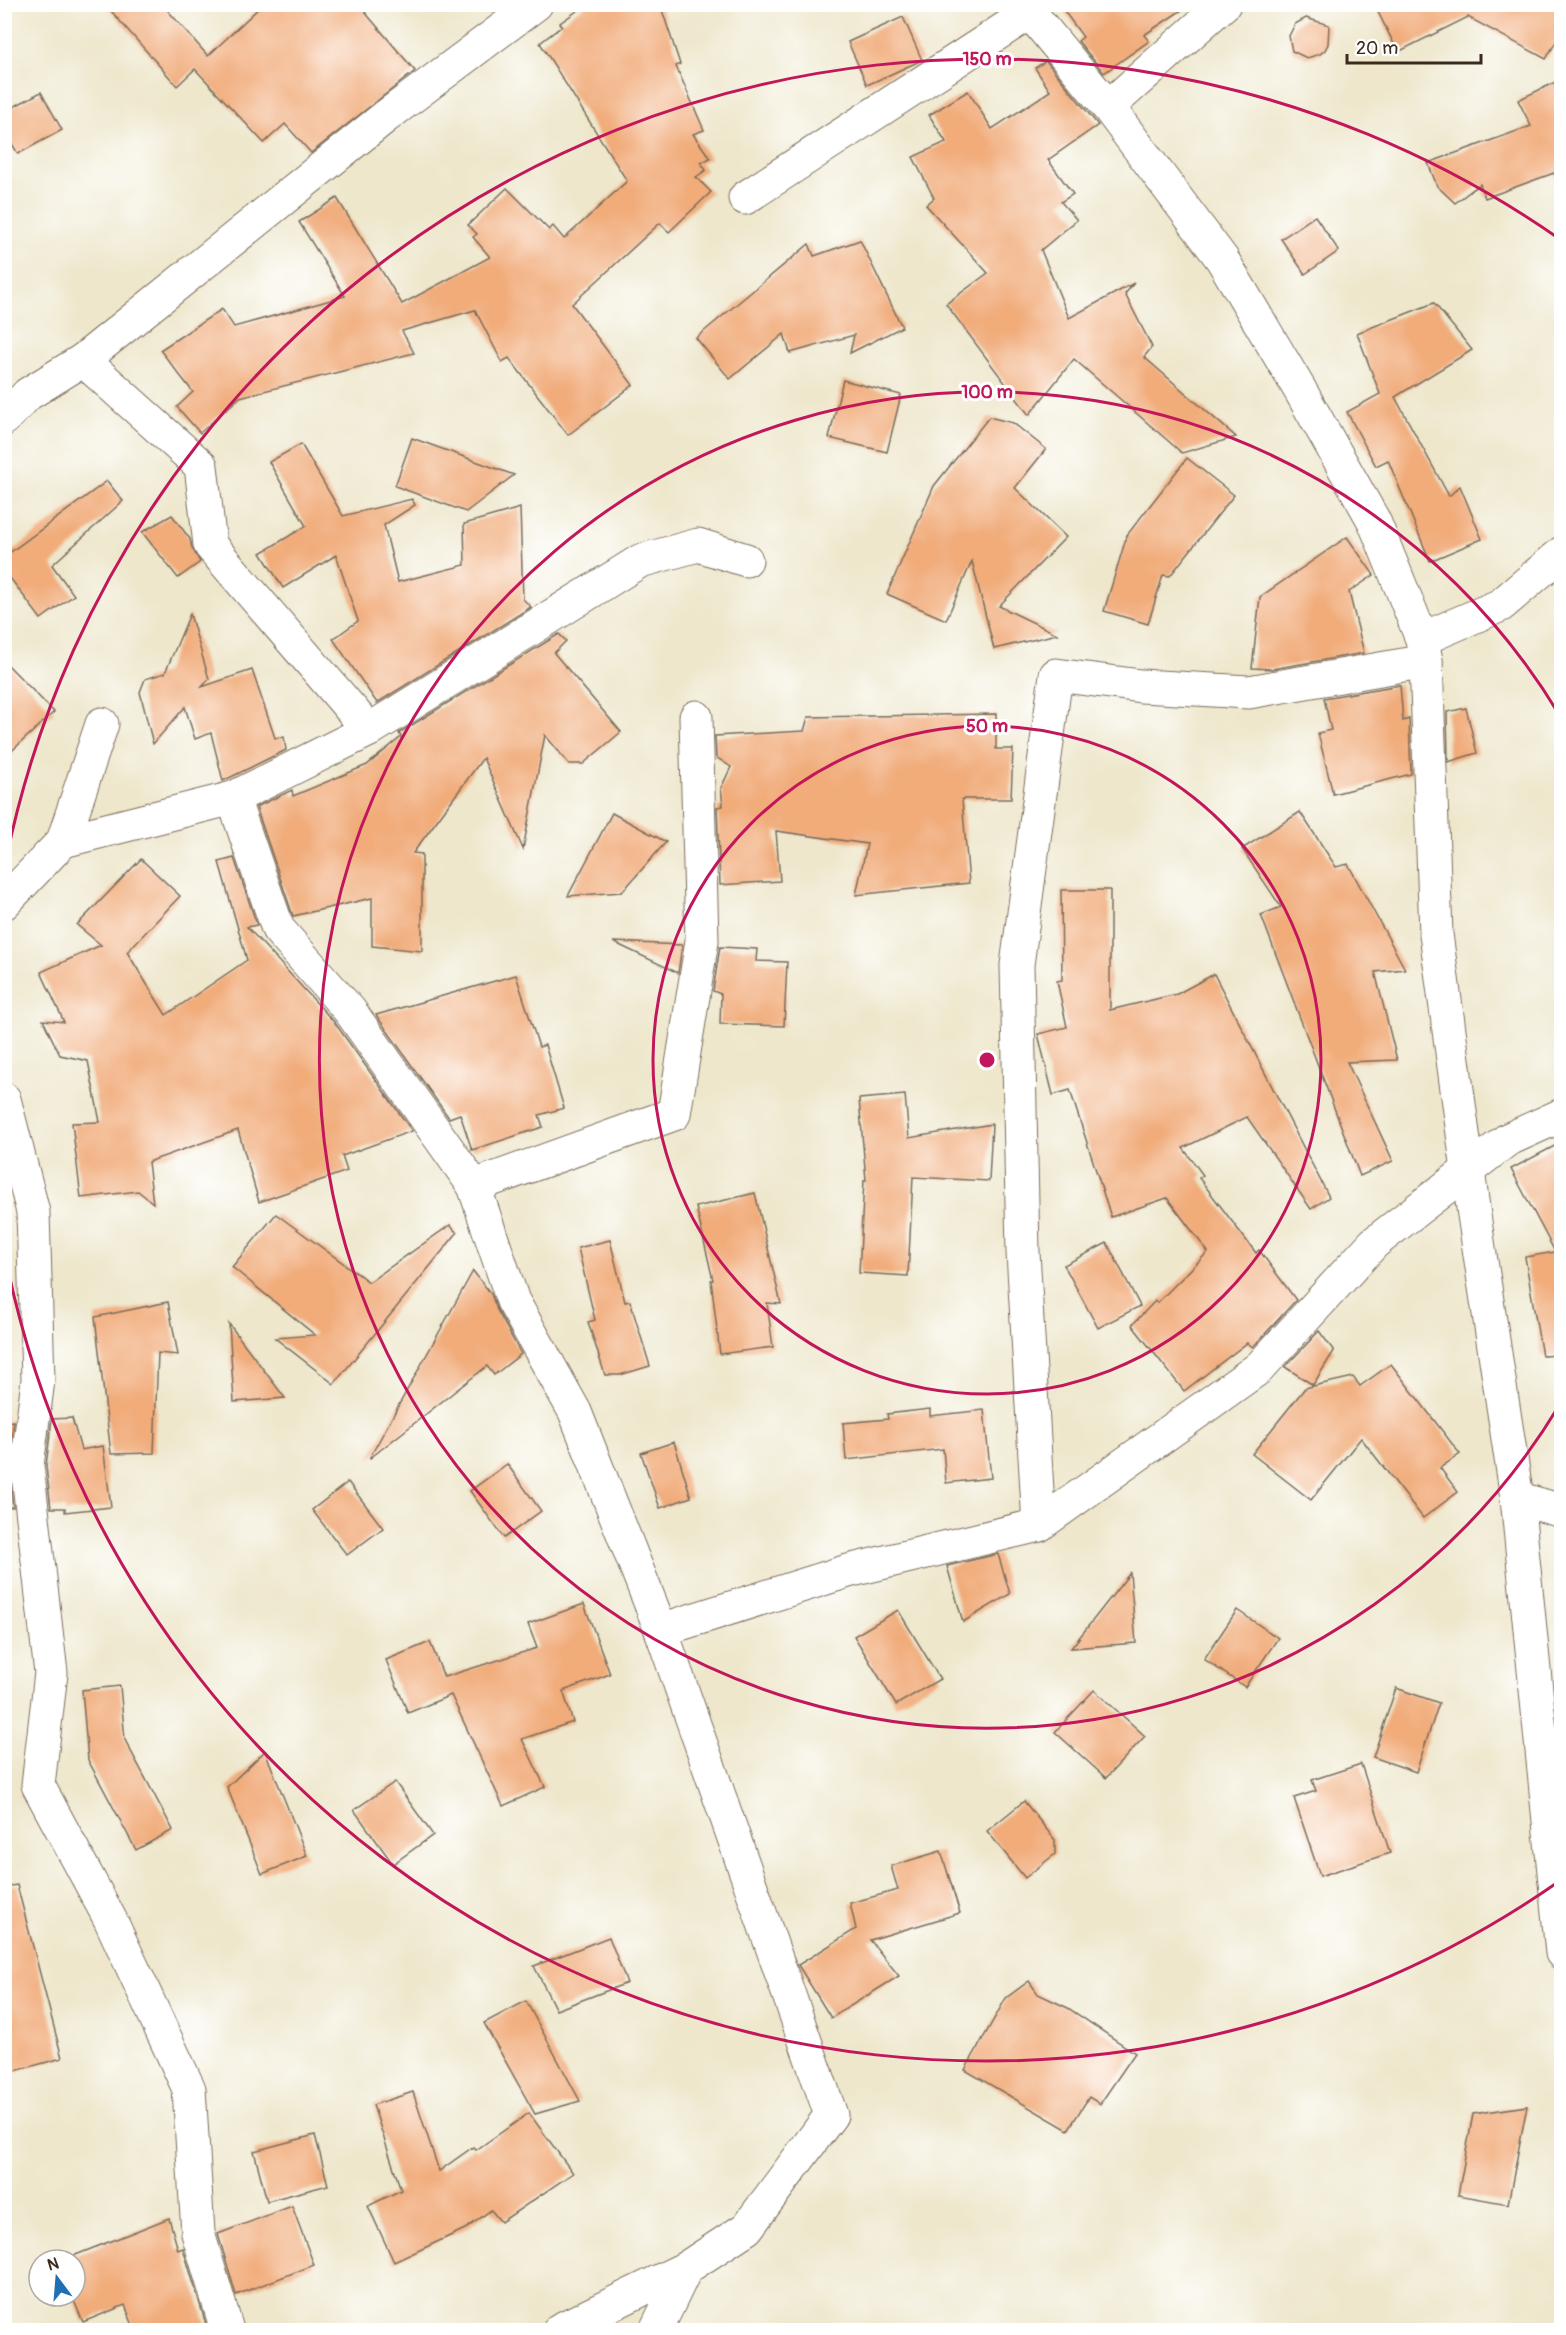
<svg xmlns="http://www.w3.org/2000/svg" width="1566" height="2335" font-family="Pangolin,sans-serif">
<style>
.building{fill:#f1ac7a}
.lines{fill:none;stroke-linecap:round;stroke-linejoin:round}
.street-casing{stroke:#7a6c5b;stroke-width:35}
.street{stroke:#fff;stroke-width:33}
.ring{fill:none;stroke:#c2185b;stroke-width:3}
.centre{fill:#c2185b;stroke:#fff;stroke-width:3}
.ring-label{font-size:18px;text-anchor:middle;font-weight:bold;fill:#c2185b;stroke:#fff;stroke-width:6;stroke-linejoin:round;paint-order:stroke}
</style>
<rect width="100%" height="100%" fill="#fff"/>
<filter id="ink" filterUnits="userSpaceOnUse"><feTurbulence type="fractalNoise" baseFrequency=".0167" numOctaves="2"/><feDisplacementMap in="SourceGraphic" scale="12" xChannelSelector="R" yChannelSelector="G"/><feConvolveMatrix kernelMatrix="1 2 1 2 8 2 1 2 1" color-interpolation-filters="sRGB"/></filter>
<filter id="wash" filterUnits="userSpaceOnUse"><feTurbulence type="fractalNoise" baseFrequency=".008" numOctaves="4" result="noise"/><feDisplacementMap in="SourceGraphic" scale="24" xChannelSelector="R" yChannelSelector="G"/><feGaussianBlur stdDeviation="1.35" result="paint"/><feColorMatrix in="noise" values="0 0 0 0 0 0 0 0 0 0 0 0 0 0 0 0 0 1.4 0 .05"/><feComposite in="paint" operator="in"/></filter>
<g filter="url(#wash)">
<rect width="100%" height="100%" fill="#eee7cc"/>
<g id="blocks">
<g class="building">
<path d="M 105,4 L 162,4 L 208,56 L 263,4 L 358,4 L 415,71 L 311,153 L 285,124 L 264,143 L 195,69 L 177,86 Z"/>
<path d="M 587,4 L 660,4 L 680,64 L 676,66 L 704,130 L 693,134 L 710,158 L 701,163 L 706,170 L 696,177 L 711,192 L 669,232 L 660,223 L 572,304 L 633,385 L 568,435 L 509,358 L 502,362 L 475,310 L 402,331 L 414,353 L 240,397 L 200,433 L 177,407 L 193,392 L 160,350 L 222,309 L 234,327 L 345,296 L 299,222 L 337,198 L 402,304 L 490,257 L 473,237 L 477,234 L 468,225 L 507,188 L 549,230 L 553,226 L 564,239 L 627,181 L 540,43 L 562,26 L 560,23 Z"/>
<path d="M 1059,4 L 1191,4 L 1144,35 L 1149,41 L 1104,73 L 1078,41 L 1083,37 Z"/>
<path d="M 1374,4 L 1562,4 L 1562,31 L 1546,59 L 1468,17 L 1398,52 Z"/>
<path d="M 903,17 L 922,60 L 867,85 L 848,42 Z"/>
<path d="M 1306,18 L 1329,25 L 1328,44 L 1325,50 L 1320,54 L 1307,58 L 1292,51 L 1289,36 L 1295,24 Z"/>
<path d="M 1046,61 L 1098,125 L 1048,160 L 1073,194 L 1061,202 L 1077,220 L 1041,250 L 1069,318 L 1134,283 L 1125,294 L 1152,347 L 1144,357 L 1236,437 L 1182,453 L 1074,359 L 1029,415 L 946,304 L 988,273 L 926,205 L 934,198 L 913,157 L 946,142 L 929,115 L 968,91 L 992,129 L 1050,91 L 1035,68 Z"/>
<path d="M 1562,79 L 1562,189 L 1554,173 L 1485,198 L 1480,184 L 1455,203 L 1437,186 L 1428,163 L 1531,126 L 1518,100 Z"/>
<path d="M 41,92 L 62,130 L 18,154 L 4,130 L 4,112 Z"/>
<path d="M 1315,216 L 1339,251 L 1305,274 L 1281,239 Z"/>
<path d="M 860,240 L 902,327 L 850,353 L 854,335 L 790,353 L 784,334 L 730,379 L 696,338 L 809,244 L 814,256 Z"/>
<path d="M 1434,303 L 1472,350 L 1395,397 L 1449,496 L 1460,486 L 1482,539 L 1430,561 L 1388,460 L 1376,466 L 1347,412 L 1380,394 L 1357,333 Z"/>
<path d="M 843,380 L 901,395 L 887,452 L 829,438 Z"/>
<path d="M 989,417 L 1013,423 L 1046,449 L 1015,488 L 1066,537 L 999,606 L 1057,634 L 994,649 L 972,561 L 946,620 L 887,594 L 934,486 Z"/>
<path d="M 412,438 L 514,475 L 466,512 L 395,486 Z"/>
<path d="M 301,444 L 343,516 L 412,499 L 415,505 L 384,525 L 398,582 L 465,565 L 464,524 L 520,508 L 523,599 L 531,607 L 377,703 L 333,639 L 358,621 L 336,555 L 283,588 L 261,553 L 306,526 L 269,462 Z"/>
<path d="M 1187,458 L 1234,495 L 1170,576 L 1163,575 L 1148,624 L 1104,611 L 1127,535 Z"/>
<path d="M 107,481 L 123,501 L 52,565 L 74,595 L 41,619 L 4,570 L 4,557 Z"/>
<path d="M 172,515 L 190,539 L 192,548 L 200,562 L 178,578 L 142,532 Z"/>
<path d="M 1347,537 L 1374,575 L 1349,592 L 1364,653 L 1272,669 L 1252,668 L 1260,597 Z"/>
<path d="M 190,614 L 209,679 L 202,687 L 252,670 L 275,738 L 284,737 L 286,750 L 223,781 L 211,733 L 195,739 L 185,707 L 153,744 L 140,692 L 145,679 L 165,673 Z"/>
<path d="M 559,634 L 566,641 L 554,653 L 621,732 L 583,764 L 569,764 L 545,735 L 523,849 L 483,758 L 413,853 L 422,854 L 422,951 L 372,946 L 372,898 L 293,916 L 256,807 L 292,790 L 293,796 L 367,765 L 401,737 L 399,733 Z"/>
<path d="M 4,661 L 54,712 L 4,758 Z"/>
<path d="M 1400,685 L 1403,721 L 1409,719 L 1411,774 L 1333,794 L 1318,733 L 1331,730 L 1324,698 Z"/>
<path d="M 1466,708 L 1477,753 L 1448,762 L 1447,712 Z"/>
<path d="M 996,714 L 996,749 L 1013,749 L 1011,799 L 962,799 L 969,883 L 856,895 L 867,844 L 776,831 L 780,881 L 720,885 L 717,807 L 723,806 L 721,788 L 731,767 L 716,757 L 715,736 L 804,731 L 808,717 Z"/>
<path d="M 1300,812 L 1336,867 L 1348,864 L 1405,969 L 1375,972 L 1397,1060 L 1347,1062 L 1393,1161 L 1360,1176 L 1261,915 L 1281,907 L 1242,849 Z"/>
<path d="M 612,813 L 666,842 L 622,892 L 568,896 Z"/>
<path d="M 234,858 L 257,925 L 247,927 L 335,1023 L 412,1131 L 342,1156 L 347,1171 L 259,1202 L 238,1130 L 148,1162 L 153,1203 L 138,1191 L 81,1198 L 72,1123 L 100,1122 L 88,1061 L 60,1055 L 43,1020 L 64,1022 L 41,972 L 101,945 L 77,925 L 141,859 L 180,896 L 127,952 L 166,1015 L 247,960 L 219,862 Z"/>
<path d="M 1061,890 L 1110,890 L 1110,1010 L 1177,994 L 1214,974 L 1329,1197 L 1311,1209 L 1247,1117 L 1183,1148 L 1203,1175 L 1199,1178 L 1256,1253 L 1259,1250 L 1296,1300 L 1253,1347 L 1247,1343 L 1184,1391 L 1132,1325 L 1155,1301 L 1157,1303 L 1208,1252 L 1167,1198 L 1111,1217 L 1070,1090 L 1053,1095 L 1038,1034 L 1067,1027 L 1057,981 L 1062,980 Z"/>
<path d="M 613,942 L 682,945 L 678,973 Z"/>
<path d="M 720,947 L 757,949 L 756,961 L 787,962 L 784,1026 L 720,1024 L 721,994 L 713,991 Z"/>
<path d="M 516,975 L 539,1047 L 545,1045 L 564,1108 L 539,1115 L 543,1127 L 472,1150 L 460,1114 L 449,1118 L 376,1015 Z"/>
<path d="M 905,1095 L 909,1138 L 992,1124 L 989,1181 L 913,1177 L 908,1276 L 859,1273 L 864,1180 L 866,1180 L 859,1099 Z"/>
<path d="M 1562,1142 L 1562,1355 L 1542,1356 L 1525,1257 L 1555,1252 L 1511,1169 Z"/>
<path d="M 755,1193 L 781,1304 L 767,1303 L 773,1347 L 720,1354 L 711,1280 L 713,1280 L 696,1207 Z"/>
<path d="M 276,1214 L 369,1282 L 450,1225 L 457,1233 L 334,1384 L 275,1338 L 315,1335 L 232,1267 Z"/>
<path d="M 610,1240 L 625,1302 L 630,1301 L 650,1366 L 620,1375 L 605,1375 L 588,1322 L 595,1320 L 578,1248 Z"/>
<path d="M 1107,1243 L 1140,1306 L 1098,1328 L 1064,1265 Z"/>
<path d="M 473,1271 L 491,1294 L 497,1310 L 521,1354 L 494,1375 L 487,1366 L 369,1459 Z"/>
<path d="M 168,1302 L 178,1355 L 158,1353 L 154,1453 L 111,1454 L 95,1317 Z"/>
<path d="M 229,1324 L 285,1398 L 234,1402 Z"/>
<path d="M 1319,1331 L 1334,1351 L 1313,1385 L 1285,1367 Z"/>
<path d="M 1391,1364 L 1460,1454 L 1440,1468 L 1458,1492 L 1423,1518 L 1361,1438 L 1311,1500 L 1252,1454 L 1305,1388 L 1353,1377 L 1360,1386 Z"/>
<path d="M 930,1409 L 930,1416 L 984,1410 L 991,1478 L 946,1483 L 943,1449 L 846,1460 L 843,1423 L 888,1419 L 887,1414 Z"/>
<path d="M 72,1418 L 81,1450 L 103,1446 L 111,1507 L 65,1512 L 65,1508 L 51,1508 L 46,1466 L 52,1419 Z"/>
<path d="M 14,1421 L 8,1464 L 13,1507 L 4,1507 L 4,1422 Z"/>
<path d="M 674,1442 L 691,1497 L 660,1508 L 641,1453 Z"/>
<path d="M 507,1464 L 541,1511 L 504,1538 L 470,1491 Z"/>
<path d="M 348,1482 L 383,1528 L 347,1555 L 312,1510 Z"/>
<path d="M 998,1554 L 1010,1594 L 963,1622 L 947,1566 Z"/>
<path d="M 1130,1573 L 1136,1643 L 1071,1648 Z"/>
<path d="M 584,1604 L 610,1674 L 563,1691 L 573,1722 L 522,1739 L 545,1787 L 503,1806 L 451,1695 L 408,1713 L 386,1660 L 430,1642 L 444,1677 L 537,1648 L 528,1624 Z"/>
<path d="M 898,1610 L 940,1679 L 896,1705 L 854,1636 Z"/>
<path d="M 1237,1610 L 1278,1638 L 1245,1687 L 1204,1659 Z"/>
<path d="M 120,1686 L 125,1740 L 173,1830 L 136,1850 L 88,1760 L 82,1690 Z"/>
<path d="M 1396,1688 L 1439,1703 L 1416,1772 L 1373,1757 Z"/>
<path d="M 1094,1690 L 1145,1736 L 1106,1778 L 1055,1732 Z"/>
<path d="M 265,1751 L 307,1856 L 262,1874 L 227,1787 Z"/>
<path d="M 1361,1764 L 1390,1853 L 1320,1876 L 1294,1798 L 1316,1791 L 1312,1780 Z"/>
<path d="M 395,1782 L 433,1835 L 393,1864 L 354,1810 Z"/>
<path d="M 1024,1801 L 1055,1840 L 1055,1854 L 1025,1878 L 987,1831 Z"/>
<path d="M 941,1851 L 960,1913 L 870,1940 L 899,1976 L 831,2018 L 798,1965 L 856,1929 L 850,1903 L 898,1890 L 891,1866 Z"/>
<path d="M 17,1885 L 62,2058 L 4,2074 L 4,1887 Z"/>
<path d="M 609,1937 L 627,1983 L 556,2010 L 534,1966 Z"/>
<path d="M 1029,1981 L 1038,1994 L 1068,2008 L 1135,2053 L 1100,2104 L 1089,2097 L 1068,2130 L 965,2070 L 1006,1998 Z"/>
<path d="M 526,2001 L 580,2101 L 535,2114 L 484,2023 Z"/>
<path d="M 413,2092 L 439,2171 L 473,2147 L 476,2150 L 529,2113 L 573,2173 L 501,2222 L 491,2210 L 467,2228 L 394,2262 L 368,2206 L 401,2190 L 373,2105 Z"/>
<path d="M 1527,2106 L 1508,2204 L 1458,2195 L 1473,2114 Z"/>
<path d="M 315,2135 L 328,2185 L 267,2201 L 254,2151 Z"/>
<path d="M 292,2206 L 314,2265 L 236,2295 L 218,2234 Z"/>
<path d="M 169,2218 L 178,2250 L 183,2248 L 208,2331 L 135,2331 L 125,2305 L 83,2322 L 72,2296 L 75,2296 L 75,2260 L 63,2260 Z"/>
</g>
</g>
</g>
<g filter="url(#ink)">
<use href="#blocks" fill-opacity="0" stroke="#7a6c5b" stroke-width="1.5"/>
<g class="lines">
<g class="street-casing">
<g id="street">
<path d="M 1023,4 L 1108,107 L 1222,259 L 1300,390 L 1374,521 L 1422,639 L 1426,661 L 1436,934 L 1474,1215 L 1517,1498 L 1562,1953"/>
<path d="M 1108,107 L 1224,4"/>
<path d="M 745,198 L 1029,13"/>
<path d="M 83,360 L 201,466 L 210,545 L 369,730"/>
<path d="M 4,419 L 28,394 L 83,360 L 385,117 L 536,4"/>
<path d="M 1422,639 L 1501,605 L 1562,553"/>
<path d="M 233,798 L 278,929 L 350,1011 L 474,1186 L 513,1301 L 575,1412 L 661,1630 L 831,2115 L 747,2228 L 686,2268 L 656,2330"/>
<path d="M 63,841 L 233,798 L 369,730 L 640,561 L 698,545 L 746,560"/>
<path d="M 4,903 L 63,841 L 102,724"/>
<path d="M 4,1099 L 33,1212 L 38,1380 L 27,1466 L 51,1673 L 38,1785 L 110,1919 L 189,2089 L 198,2233 L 227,2330"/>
<path d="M 474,1186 L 674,1114 L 702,941 L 696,717"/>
<path d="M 1517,1498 L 1562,1511"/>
<path d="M 1039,1525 L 1023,1252 L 1017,965 L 1056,675 L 1141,686 L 1249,692 L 1426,661"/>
<path d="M 661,1630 L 848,1571 L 1039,1525 L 1259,1368 L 1374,1243 L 1507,1140 L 1562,1115"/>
<path d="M 559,2330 L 686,2268"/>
</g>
</g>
<use href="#street" class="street"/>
</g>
</g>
<g class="ring">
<circle cx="987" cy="1060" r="334"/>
<path d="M1560 1404A668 668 0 1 1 1560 716"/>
<path d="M1561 1880A1001 1001 0 0 1 6 1260M6 860A1001 1001 0 0 1 1561 240"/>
</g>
<circle cx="987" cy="1060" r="9" class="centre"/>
<g class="ring-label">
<text x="987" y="65">150 m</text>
<text x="987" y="398">100 m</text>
<text x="987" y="732">50 m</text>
</g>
<rect width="1566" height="2335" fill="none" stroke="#fff" stroke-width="24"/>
<g transform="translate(57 2278) rotate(344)"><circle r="28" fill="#ffffff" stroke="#b1aaa5" stroke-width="1.5"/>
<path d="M0-4.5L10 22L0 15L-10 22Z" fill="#1f6fb2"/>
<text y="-9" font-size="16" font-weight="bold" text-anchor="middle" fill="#3b2a1e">N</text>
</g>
<path d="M1347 54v9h134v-9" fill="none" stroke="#3b2a1e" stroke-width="3"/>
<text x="1356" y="54" font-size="18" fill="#3b2a1e" stroke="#ffffff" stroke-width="4.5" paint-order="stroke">20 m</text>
</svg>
